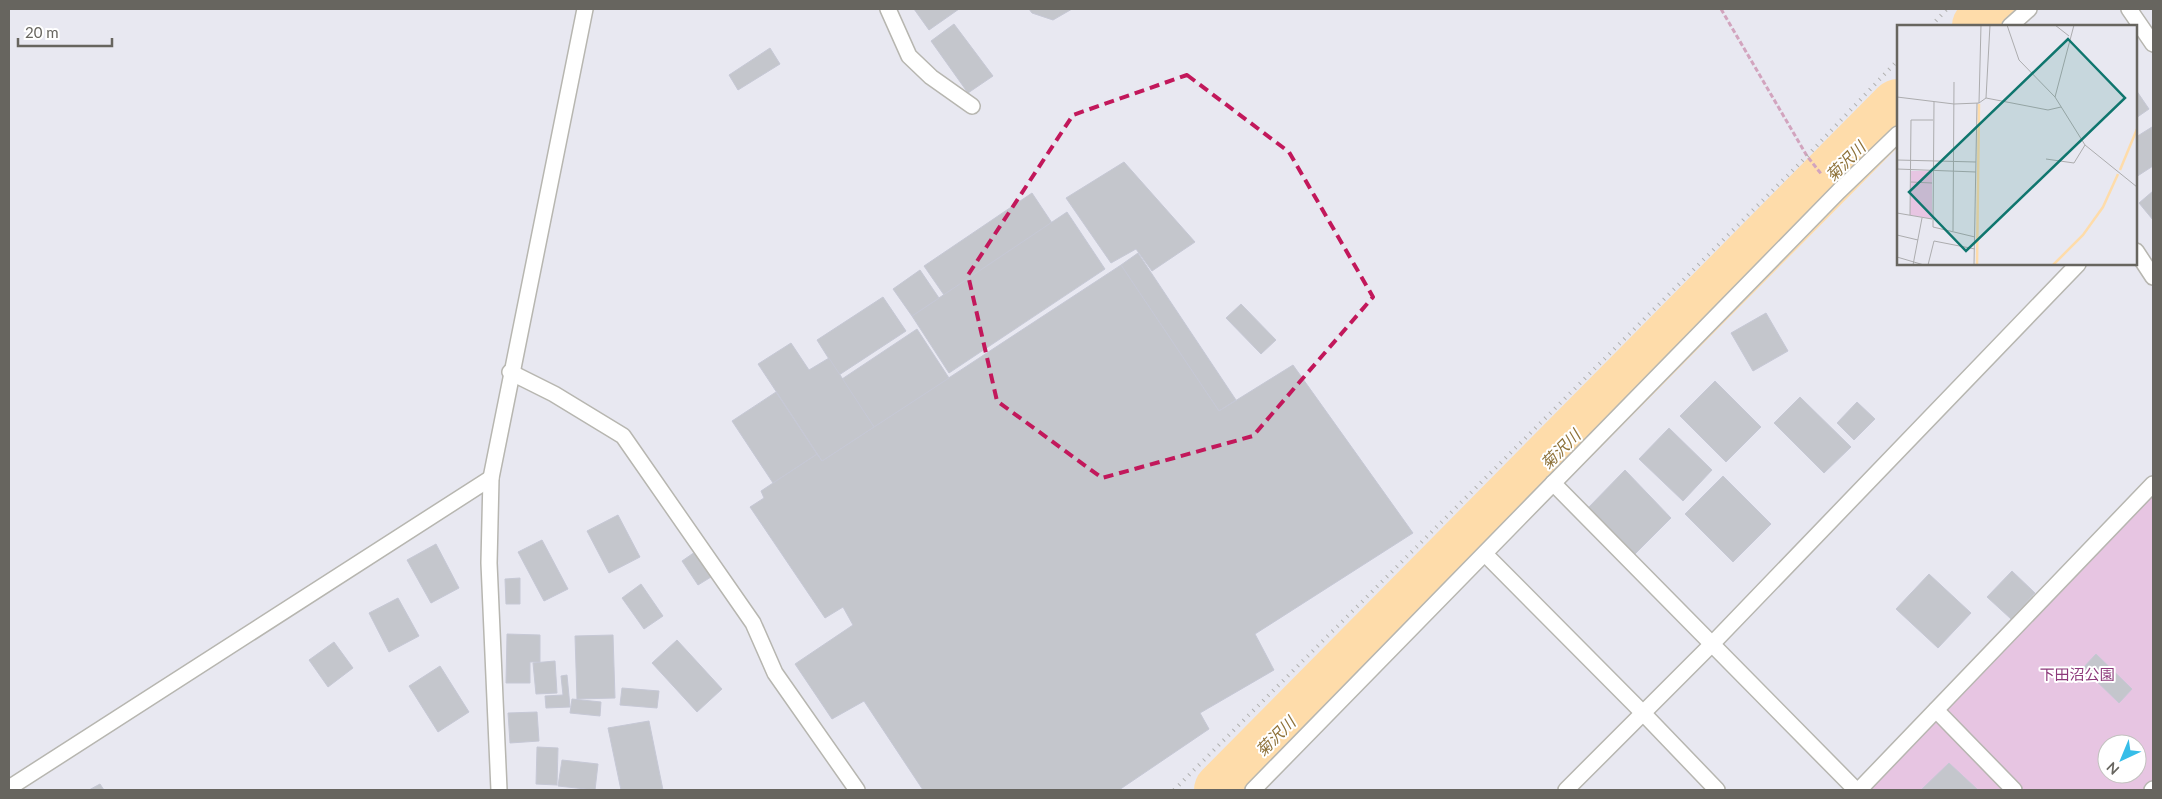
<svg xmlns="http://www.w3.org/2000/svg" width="2162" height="799" font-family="Lato,'Noto Sans JP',sans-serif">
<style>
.green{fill:#e7c5e2;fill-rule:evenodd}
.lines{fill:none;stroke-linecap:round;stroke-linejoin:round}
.river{stroke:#fedcaa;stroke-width:56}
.building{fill:#c4c6cc;stroke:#c6c8d5}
.minor-casing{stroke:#b7b6b0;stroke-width:18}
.path{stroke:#d2a4be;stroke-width:3;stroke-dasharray:5 2.5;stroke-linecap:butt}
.minor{stroke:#fff;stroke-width:15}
.rail{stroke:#b1b1b0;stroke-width:4;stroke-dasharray:1 6;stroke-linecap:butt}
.marked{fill:none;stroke:#c2185b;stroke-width:4;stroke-dasharray:10 6;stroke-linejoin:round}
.labels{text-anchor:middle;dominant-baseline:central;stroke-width:4;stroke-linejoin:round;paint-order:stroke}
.park-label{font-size:15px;fill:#8d397b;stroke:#fff}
.water-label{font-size:16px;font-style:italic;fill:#8e723a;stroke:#fff}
.inset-river{fill:none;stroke:#fedcaa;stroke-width:2.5}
.inset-road{fill:none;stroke:#acacae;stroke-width:1}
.view{fill:#0f766e;fill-opacity:0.15;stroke:#0f766e;stroke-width:2.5}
.inset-edge{fill:none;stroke:#67655f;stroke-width:2.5}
</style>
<rect width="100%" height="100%" fill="#e8e8f1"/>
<path class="green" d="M 2153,484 L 2153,790 L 1859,790 ZM 2107,744 L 2137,744 L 2137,774 L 2107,774 Z"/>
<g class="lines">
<g class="river">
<path d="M 1980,26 L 1998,9"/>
<path d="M 1222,790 L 1898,107"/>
</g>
</g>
<g class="building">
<path d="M 914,9 L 959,9 L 929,30 Z"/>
<path d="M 1029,9 L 1072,9 L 1053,20 L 1032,13 Z"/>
<path d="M 954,24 L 993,76 L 968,93 L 931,41 Z"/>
<path d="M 770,48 L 780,64 L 738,90 L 729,75 Z"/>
<path d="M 2136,90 L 2149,109 L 2136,118 Z"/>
<path d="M 2152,127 L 2153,166 L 2136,177 L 2136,137 Z"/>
<path d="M 1124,162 L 1195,242 L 1152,271 L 1136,249 L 1111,263 L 1066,198 Z"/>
<path d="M 2153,191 L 2153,220 L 2139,203 Z"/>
<path d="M 1032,193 L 1052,223 L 944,295 L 924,266 Z"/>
<path d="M 1067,212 L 1105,269 L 949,373 L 912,316 Z"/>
<path d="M 1138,253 L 1236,400 L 1219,411 L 1121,265 Z"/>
<path d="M 1121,265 L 1219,411 L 1293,365 L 1413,533 L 1255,634 L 1274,670 L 1200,713 L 1209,729 L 1119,790 L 923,790 L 864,701 L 832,719 L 795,664 L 853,625 L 843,607 L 825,618 L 750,507 L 764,498 L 761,491 L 773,483 L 817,454 L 822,461 Z"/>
<path d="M 920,270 L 939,298 L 912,316 L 893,289 Z"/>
<path d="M 883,297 L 906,331 L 839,375 L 817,340 Z"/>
<path d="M 1241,304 L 1276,340 L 1261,354 L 1226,318 Z"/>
<path d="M 1766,313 L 1788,351 L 1753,371 L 1731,333 Z"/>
<path d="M 917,329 L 949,378 L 874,427 L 842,379 Z"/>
<path d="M 791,343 L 809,370 L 829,358 L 874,427 L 822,461 L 758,364 Z"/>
<path d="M 1715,381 L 1761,427 L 1726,462 L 1680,416 Z"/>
<path d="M 776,392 L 817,454 L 773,483 L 732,421 Z"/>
<path d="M 1800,397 L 1851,447 L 1824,473 L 1774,423 Z"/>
<path d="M 1857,402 L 1875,419 L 1854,440 L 1837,423 Z"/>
<path d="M 1669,428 L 1712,470 L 1683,501 L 1639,459 Z"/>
<path d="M 1625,470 L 1671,518 L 1635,554 L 1589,507 Z"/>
<path d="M 1723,476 L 1771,524 L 1733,562 L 1685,514 Z"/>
<path d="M 618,515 L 640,557 L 609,573 L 587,531 Z"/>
<path d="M 542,540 L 568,589 L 544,601 L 518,552 Z"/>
<path d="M 436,544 L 459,588 L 431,603 L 407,560 Z"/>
<path d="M 695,552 L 711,577 L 698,585 L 682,561 Z"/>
<path d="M 2012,571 L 2035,593 L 2011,619 L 1987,597 Z"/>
<path d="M 1929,574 L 1971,613 L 1938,648 L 1896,609 Z"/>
<path d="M 520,578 L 520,604 L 506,604 L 505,579 Z"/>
<path d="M 641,584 L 663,616 L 644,629 L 622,598 Z"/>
<path d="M 398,598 L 419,636 L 389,652 L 369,613 Z"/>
<path d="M 507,634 L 540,635 L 540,662 L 530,662 L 530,683 L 506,683 Z"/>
<path d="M 613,635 L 615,698 L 577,699 L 575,636 Z"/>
<path d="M 677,640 L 722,689 L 697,712 L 652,663 Z"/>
<path d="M 334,642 L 353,668 L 328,687 L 309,660 Z"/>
<path d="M 2096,654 L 2132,689 L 2119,703 L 2083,668 Z"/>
<path d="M 555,661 L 557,693 L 536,694 L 533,663 Z"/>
<path d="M 440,666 L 469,712 L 438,732 L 409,686 Z"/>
<path d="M 567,675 L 570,707 L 546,708 L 545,696 L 563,695 L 561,676 Z"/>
<path d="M 622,688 L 659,691 L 657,708 L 620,705 Z"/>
<path d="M 572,699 L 601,702 L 600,716 L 570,713 Z"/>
<path d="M 537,712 L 539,741 L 510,743 L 508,713 Z"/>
<path d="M 649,721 L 663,790 L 621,790 L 608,728 Z"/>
<path d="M 537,747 L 558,748 L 557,785 L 536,784 Z"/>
<path d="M 562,760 L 598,764 L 595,790 L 558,786 Z"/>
<path d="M 1949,763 L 1978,790 L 1921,790 Z"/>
<path d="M 100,784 L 104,790 L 89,790 Z"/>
</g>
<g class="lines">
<g class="minor-casing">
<g id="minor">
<path d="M 888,9 L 909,56 L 931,77 L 972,106"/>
<path d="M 2129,9 L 2153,44"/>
<path d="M 2010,26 L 2029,9"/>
<path d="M 2136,251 L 2153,277"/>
<path d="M 510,372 L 554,394 L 623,436 L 753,623 L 775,673 L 857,790"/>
<path d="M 1553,483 L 1856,790"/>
<path d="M 1485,554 L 1643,713 L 1717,790"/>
<path d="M 1936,710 L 2014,790"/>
<path d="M 9,788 L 491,478"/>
<path d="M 499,790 L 489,563 L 491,478 L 585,9"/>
<path d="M 1253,790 L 1839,191 L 1898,134"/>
<path d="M 1566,790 L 1712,644 L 2078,264"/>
<path d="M 1859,790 L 2153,484"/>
<path d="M 2152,790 L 2153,789"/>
</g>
</g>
<path class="path" d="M 1721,9 L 1807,156 L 1822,175"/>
<use href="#minor" class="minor"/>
<g class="rail">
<path d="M 1931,26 L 1947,9"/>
<path d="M 1174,790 L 1807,156 L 1898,60"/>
</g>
</g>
<path class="marked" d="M 1187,75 L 1289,152 L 1373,297 L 1253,436 L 1102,478 L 997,401 L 968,275 L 1073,115 Z"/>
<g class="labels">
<g class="park-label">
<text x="2077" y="674">下田沼公園</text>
</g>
<g class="water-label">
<text transform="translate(1845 161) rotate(-45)">菊沢川</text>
<text transform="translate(1560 449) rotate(-45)">菊沢川</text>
<text transform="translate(1275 736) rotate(-45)">菊沢川</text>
</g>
</g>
<g transform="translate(1897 25)">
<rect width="240" height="240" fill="#e8e8f1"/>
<path d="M 14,146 L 35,146 L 35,194 L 13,190 Z" fill="#e7c5e2"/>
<path class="inset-river" d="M 223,145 L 240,104M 80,240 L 82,79M 156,240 L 186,210 L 206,182 L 221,149"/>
<path class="inset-road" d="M 110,0 L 122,35 L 158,72 L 188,120 L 240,162M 158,0 L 172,11M 0,72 L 57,79 L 82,78 L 89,73 L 151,85 L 164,82M 158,72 L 177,0M 89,73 L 93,0M 37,77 L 36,202 L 78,212M 82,78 L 84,0M 149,134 L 177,138 L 188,120M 0,135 L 79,137M 0,144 L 79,147M 14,157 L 35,158M 0,188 L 35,194M 13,190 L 14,95 L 36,95M 56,206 L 57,57M 0,210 L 21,215M 0,232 L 27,240M 16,240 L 25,193M 31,240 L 37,216 L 78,224M 77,240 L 80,78"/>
<path class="view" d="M 171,14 L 228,73 L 69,226 L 12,167 Z"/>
<rect width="240" height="240" class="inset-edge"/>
</g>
<rect width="2162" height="799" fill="none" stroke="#67655f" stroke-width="20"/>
<g transform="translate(2122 759) rotate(224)"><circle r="24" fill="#ffffff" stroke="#c2c1bf"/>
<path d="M0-4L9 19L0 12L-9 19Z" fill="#36bde8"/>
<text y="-8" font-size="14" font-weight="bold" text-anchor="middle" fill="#67655f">N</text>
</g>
<path d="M18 38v8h94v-8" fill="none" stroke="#67655f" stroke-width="2.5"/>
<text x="25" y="38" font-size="15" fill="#67655f" stroke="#ffffff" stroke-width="4" paint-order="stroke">20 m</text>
</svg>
